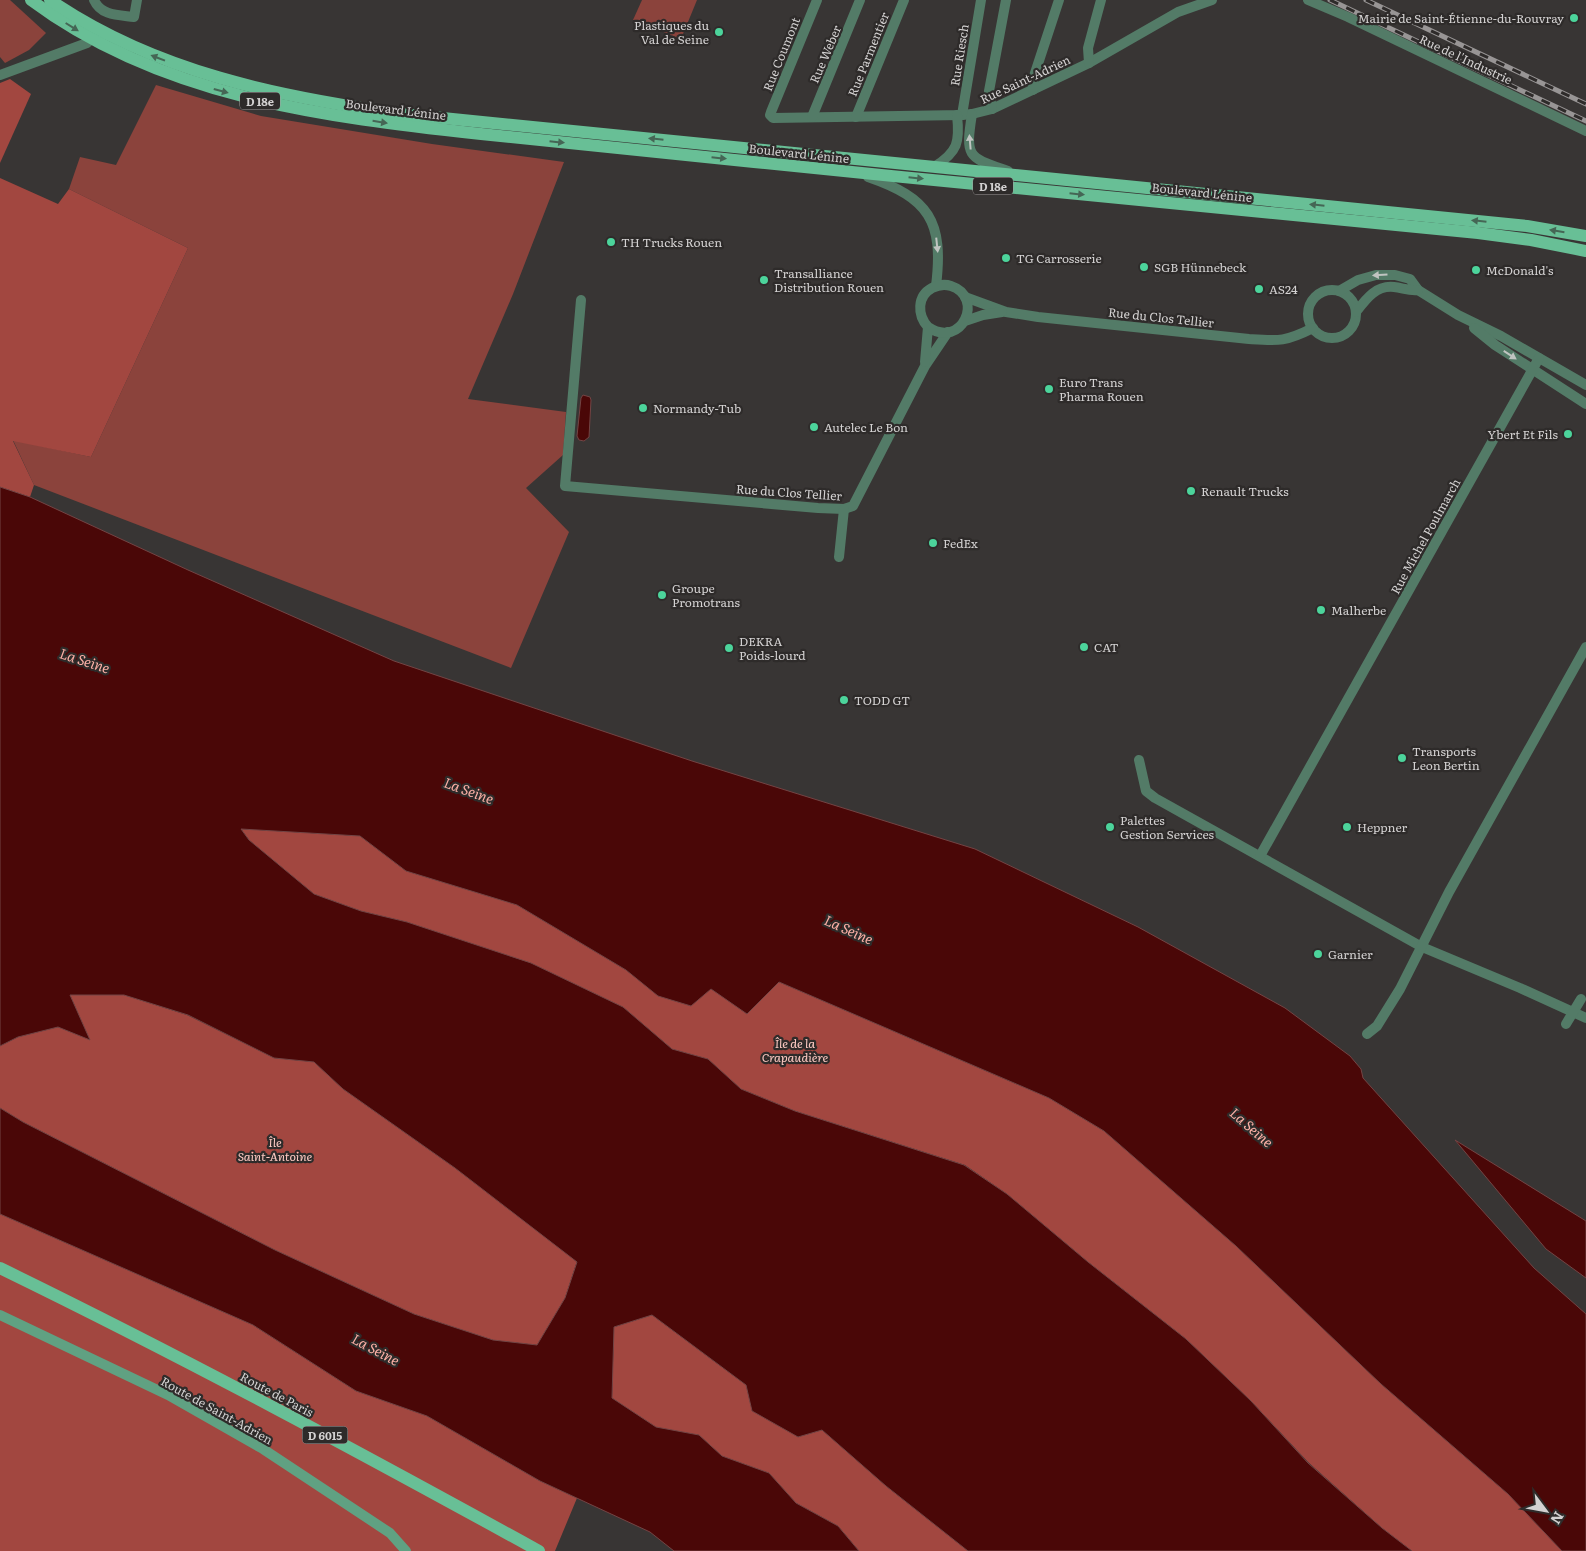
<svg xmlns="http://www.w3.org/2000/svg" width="1586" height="1551" font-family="Literata,serif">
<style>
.green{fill:#8b433c}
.forest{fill:#a24740}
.water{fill:#4a0707;stroke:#734444}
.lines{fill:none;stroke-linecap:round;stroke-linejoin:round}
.street{stroke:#537b67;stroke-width:10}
.secondary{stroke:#60a182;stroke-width:10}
.primary{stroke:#68bf96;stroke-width:12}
.rail-casing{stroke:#989595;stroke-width:5}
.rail{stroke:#2e2b2a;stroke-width:3;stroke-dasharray:9;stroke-linecap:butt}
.oneway{fill:#456655}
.oneway2{fill:#c0c4c1}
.poi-dot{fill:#4cd49b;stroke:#2e2b2a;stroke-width:2}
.labels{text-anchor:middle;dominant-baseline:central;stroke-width:4.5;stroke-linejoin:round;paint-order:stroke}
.shield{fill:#2e2b2a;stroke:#a29f9f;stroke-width:1}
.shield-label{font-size:11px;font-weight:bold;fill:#d3d1d1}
.poi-label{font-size:12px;fill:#d3d1d1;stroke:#2e2b2a;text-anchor:start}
.street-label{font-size:12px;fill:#d3d1d1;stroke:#2e2b2a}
.park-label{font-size:12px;font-style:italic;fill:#fdc9c2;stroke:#2e2b2a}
.water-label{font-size:14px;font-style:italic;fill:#fcb0a6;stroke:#2e2b2a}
</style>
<rect width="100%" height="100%" fill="#383534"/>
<g class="green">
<path d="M 0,0 L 10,0 L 46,33 L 29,50 L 5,63 L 0,57 Z"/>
<path d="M 642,0 L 697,0 L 681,39 L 633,20 Z"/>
<path d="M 156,85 L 261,116 L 432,144 L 564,162 L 513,294 L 468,399 L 566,412 L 563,455 L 526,488 L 569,532 L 511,668 L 34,485 L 13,440 L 91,457 L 188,248 L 69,189 L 80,157 L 116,165 Z"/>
</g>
<g class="forest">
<path d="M 10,79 L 31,94 L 0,163 L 0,83 Z"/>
<path d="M 0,178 L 58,204 L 69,189 L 188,248 L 91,457 L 13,441 L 34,485 L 30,497 L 0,487 Z"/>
<path d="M 241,829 L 360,836 L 406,871 L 517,905 L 626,970 L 659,996 L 779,982 L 1049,1098 L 1104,1131 L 1236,1246 L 1381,1384 L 1508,1494 L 1562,1551 L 1412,1551 L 1382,1528 L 1308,1462 L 1251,1401 L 1186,1339 L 1088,1262 L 1007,1194 L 965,1165 L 795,1111 L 741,1089 L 708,1059 L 672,1049 L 623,1007 L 407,922 L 361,911 L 314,894 L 249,840 Z"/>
<path d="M 70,995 L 124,995 L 187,1015 L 274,1058 L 314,1062 L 343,1089 L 455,1168 L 577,1261 L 565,1298 L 537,1345 L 493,1340 L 414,1314 L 275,1250 L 23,1122 L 0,1108 L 0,1046 L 18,1037 L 58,1027 L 89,1039 Z"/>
<path d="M 0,1214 L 253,1325 L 356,1391 L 427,1416 L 540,1481 L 577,1498 L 555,1551 L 0,1551 Z"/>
<path d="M 652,1315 L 746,1385 L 798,1437 L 822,1430 L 886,1486 L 968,1551 L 859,1551 L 838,1526 L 796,1503 L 769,1473 L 722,1456 L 699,1435 L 656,1428 L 612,1398 L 614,1327 Z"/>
</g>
<g class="water">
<path d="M 583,395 L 590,397 L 591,400 L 589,437 L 584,441 L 579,440 L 577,436 L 581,398 Z"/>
<path d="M 0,487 L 30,497 L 188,570 L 394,661 L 692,761 L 975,849 L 1138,927 L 1285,1008 L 1350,1056 L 1361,1069 L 1363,1078 L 1534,1268 L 1586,1314 L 1586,1551 L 1562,1551 L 1508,1494 L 1381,1384 L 1236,1246 L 1104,1131 L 1049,1098 L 779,982 L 747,1014 L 711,989 L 691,1006 L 658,996 L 626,970 L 517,905 L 406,871 L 360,836 L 241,829 L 249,840 L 314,894 L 361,911 L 407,922 L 531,963 L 623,1007 L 672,1049 L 708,1059 L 741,1089 L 795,1111 L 964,1165 L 1007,1194 L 1088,1262 L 1186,1339 L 1251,1401 L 1308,1463 L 1382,1528 L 1412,1551 L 968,1551 L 886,1486 L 822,1430 L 798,1437 L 752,1411 L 746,1385 L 652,1315 L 614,1327 L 612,1398 L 656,1427 L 699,1435 L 722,1456 L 769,1473 L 796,1503 L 838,1526 L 859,1551 L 674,1551 L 650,1532 L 540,1481 L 427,1416 L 356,1391 L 253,1325 L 0,1214 L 0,1108 L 23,1122 L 275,1250 L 414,1314 L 493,1340 L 537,1345 L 565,1298 L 577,1262 L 455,1168 L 343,1089 L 314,1062 L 274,1058 L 188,1015 L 124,995 L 70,995 L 90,1040 L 58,1027 L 18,1037 L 0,1046 Z"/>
<path d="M 1455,1140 L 1586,1221 L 1586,1278 L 1546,1249 Z"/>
</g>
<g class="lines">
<g class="street">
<path d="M 94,0 C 101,16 119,15 134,17 L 137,0"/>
<path d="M 817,0 L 771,112 L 770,115 L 773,118 L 962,115 L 972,114 L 992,109 L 1089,63 L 1178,12 L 1212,0"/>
<path d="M 1308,0 L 1348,17 L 1586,131"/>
<path d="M 1089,63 L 1088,48 L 1101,0"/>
<path d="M 0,75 L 87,43 L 91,39"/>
<path d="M 1033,90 L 1033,79 L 1059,0"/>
<path d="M 992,109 L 989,91 L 1006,0"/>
<path d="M 972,114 C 965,158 968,157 1008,171"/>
<path d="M 962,115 L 981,0"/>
<path d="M 812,117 L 860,0"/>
<path d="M 856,117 L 904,0"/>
<path d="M 934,167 C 958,152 960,142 957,115"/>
<path d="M 868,177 C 929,198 944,221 936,286"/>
<circle cx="1332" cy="314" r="24"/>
<path d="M 1339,291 L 1358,280 L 1376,275 L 1395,275 L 1410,279 L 1418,290 L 1458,315 L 1501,336 L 1586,385"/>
<path d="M 965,297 L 1006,312 L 1038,317 L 1249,339 C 1279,341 1285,342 1313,328"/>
<path d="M 581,300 L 565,486 L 818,508 L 844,509 L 853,506 L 925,366 L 948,332"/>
<path d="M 1356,312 C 1366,299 1376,285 1394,287 C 1403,288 1409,291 1418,290"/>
<path d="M 965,321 L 983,315 L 1002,312"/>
<path d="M 1474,328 L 1495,345 L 1586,404"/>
<path d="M 925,362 L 928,327 C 917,315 917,296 932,288 C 938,285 945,284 951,286 C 985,297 962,350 928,327"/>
<path d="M 839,557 L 844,509"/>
<path d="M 1139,760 L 1146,791 L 1155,798 L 1422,947 L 1520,988 L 1586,1018"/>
<path d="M 1260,856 L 1539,358"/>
<path d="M 1566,1024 L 1581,999"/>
<path d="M 1367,1034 L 1377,1026 L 1400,989 L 1449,892 L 1586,647"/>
</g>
<path class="secondary" d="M 0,1315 L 168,1395 L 263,1449 L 390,1533 L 406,1551"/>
<g class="primary">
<path d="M 31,0 C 161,97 324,117 481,134 C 572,144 663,153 754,162 C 995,187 1236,209 1478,233 L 1531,240 L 1586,251"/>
<path d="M 50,0 C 155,72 279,97 403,114 L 1527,226 L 1586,236"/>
<path d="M 0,1268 C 183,1357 361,1453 539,1551"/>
</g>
<g class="rail-casing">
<g id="rail">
<path d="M 1330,0 L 1586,121"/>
<path d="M 1366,0 L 1586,104"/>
</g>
</g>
<use href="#rail" class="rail"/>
</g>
<defs><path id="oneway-solid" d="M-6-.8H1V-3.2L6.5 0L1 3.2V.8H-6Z" transform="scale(1.25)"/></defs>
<g class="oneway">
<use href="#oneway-solid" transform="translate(72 27) rotate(32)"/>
<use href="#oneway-solid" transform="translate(158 58) rotate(-159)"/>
<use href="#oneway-solid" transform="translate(221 91) rotate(15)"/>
<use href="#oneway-solid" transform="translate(380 122) rotate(9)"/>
<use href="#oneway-solid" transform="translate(656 139) rotate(-174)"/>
<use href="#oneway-solid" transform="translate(557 142) rotate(6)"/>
<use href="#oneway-solid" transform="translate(719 158) rotate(6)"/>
<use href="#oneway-solid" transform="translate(916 178) rotate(6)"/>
<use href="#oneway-solid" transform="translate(1077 194) rotate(6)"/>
<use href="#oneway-solid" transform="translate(1317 205) rotate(-174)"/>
<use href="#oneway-solid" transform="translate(1479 221) rotate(-174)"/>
<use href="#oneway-solid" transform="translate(1557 231) rotate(-171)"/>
</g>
<g class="oneway2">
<use href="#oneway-solid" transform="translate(970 142) rotate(-95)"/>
<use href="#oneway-solid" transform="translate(937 245) rotate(84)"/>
<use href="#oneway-solid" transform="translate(1380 275) rotate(176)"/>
<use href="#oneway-solid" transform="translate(1510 355) rotate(33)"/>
</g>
<g class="poi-dot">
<circle cx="1574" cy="18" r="5"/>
<circle cx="719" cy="32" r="5"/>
<circle cx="611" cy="242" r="5"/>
<circle cx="1006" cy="258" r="5"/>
<circle cx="1144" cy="267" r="5"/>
<circle cx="1476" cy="270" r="5"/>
<circle cx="764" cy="280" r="5"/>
<circle cx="1259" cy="289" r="5"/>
<circle cx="1049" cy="389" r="5"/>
<circle cx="643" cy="408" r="5"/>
<circle cx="814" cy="427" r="5"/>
<circle cx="1568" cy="434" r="5"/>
<circle cx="1191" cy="491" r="5"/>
<circle cx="933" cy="543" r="5"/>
<circle cx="662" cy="595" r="5"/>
<circle cx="1321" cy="610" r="5"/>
<circle cx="1084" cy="647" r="5"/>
<circle cx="729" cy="648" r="5"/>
<circle cx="844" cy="700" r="5"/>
<circle cx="1402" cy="758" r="5"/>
<circle cx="1110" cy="827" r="5"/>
<circle cx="1347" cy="827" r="5"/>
<circle cx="1318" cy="954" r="5"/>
</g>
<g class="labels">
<g class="shield">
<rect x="240" y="92.5" width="40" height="17" rx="4"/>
<rect x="973" y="177.5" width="40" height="17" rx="4"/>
<rect x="302.5" y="1426.5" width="45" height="17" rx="4"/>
</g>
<g class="shield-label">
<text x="260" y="101">D 18e</text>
<text x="993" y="186">D 18e</text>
<text x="325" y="1435">D 6015</text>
</g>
<g class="poi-label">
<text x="1564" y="18" text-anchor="end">Mairie de Saint-Étienne-du-Rouvray</text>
<text x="709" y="25" text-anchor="end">Plastiques du<tspan x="709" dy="14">Val de Seine</tspan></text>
<text x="621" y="242">TH Trucks Rouen</text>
<text x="1016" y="258">TG Carrosserie</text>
<text x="1154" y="267">SGB Hünnebeck</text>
<text x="1486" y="270">McDonald's</text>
<text x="774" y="273">Transalliance<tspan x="774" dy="14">Distribution Rouen</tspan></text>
<text x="1269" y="289">AS24</text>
<text x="1059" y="382">Euro Trans<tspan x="1059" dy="14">Pharma Rouen</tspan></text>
<text x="653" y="408">Normandy-Tub</text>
<text x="824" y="427">Autelec Le Bon</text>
<text x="1558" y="434" text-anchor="end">Ybert Et Fils</text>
<text x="1201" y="491">Renault Trucks</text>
<text x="943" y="543">FedEx</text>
<text x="672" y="588">Groupe<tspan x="672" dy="14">Promotrans</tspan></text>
<text x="1331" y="610">Malherbe</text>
<text x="739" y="641">DEKRA<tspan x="739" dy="14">Poids-lourd</tspan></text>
<text x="1094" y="647">CAT</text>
<text x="854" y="700">TODD GT</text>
<text x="1412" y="751">Transports<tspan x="1412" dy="14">Leon Bertin</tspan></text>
<text x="1120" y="820">Palettes<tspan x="1120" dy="14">Gestion Services</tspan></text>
<text x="1357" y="827">Heppner</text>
<text x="1328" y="954">Garnier</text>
</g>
<g class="street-label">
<text transform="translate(781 54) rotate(-68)">Rue Coumont</text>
<text transform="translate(825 54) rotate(-67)">Rue Weber</text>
<text transform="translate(868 54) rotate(-68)">Rue Parmentier</text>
<text transform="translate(959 55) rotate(-81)">Rue Riesch</text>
<text transform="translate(1466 59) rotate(25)">Rue de l'Industrie</text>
<text transform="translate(1025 79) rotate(-25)">Rue Saint-Adrien</text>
<text transform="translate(396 109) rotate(7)">Boulevard Lénine</text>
<text transform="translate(799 153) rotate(6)">Boulevard Lénine</text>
<text transform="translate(1202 192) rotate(6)">Boulevard Lénine</text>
<text transform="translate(1161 317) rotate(6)">Rue du Clos Tellier</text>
<text transform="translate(789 492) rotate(4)">Rue du Clos Tellier</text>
<text transform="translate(1425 536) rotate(-61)">Rue Michel Poulmarch</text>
<text transform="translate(277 1394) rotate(28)">Route de Paris</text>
<text transform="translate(217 1410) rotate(29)">Route de Saint-Adrien</text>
</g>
<g class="park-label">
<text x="795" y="1043">Île de la<tspan x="795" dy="14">Crapaudière</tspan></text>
<text x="275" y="1142">Île<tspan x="275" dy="14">Saint-Antoine</tspan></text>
</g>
<g class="water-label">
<text transform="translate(85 660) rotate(18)">La Seine</text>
<text transform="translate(469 790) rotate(20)">La Seine</text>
<text transform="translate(849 929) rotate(24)">La Seine</text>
<text transform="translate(1252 1127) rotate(41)">La Seine</text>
<text transform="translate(376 1349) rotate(28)">La Seine</text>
</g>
</g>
<g transform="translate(1546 1511) rotate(122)" stroke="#2e2b2a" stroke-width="4" paint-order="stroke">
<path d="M0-4L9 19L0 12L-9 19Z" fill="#d3d1d1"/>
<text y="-8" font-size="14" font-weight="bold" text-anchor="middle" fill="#d3d1d1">N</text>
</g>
</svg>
